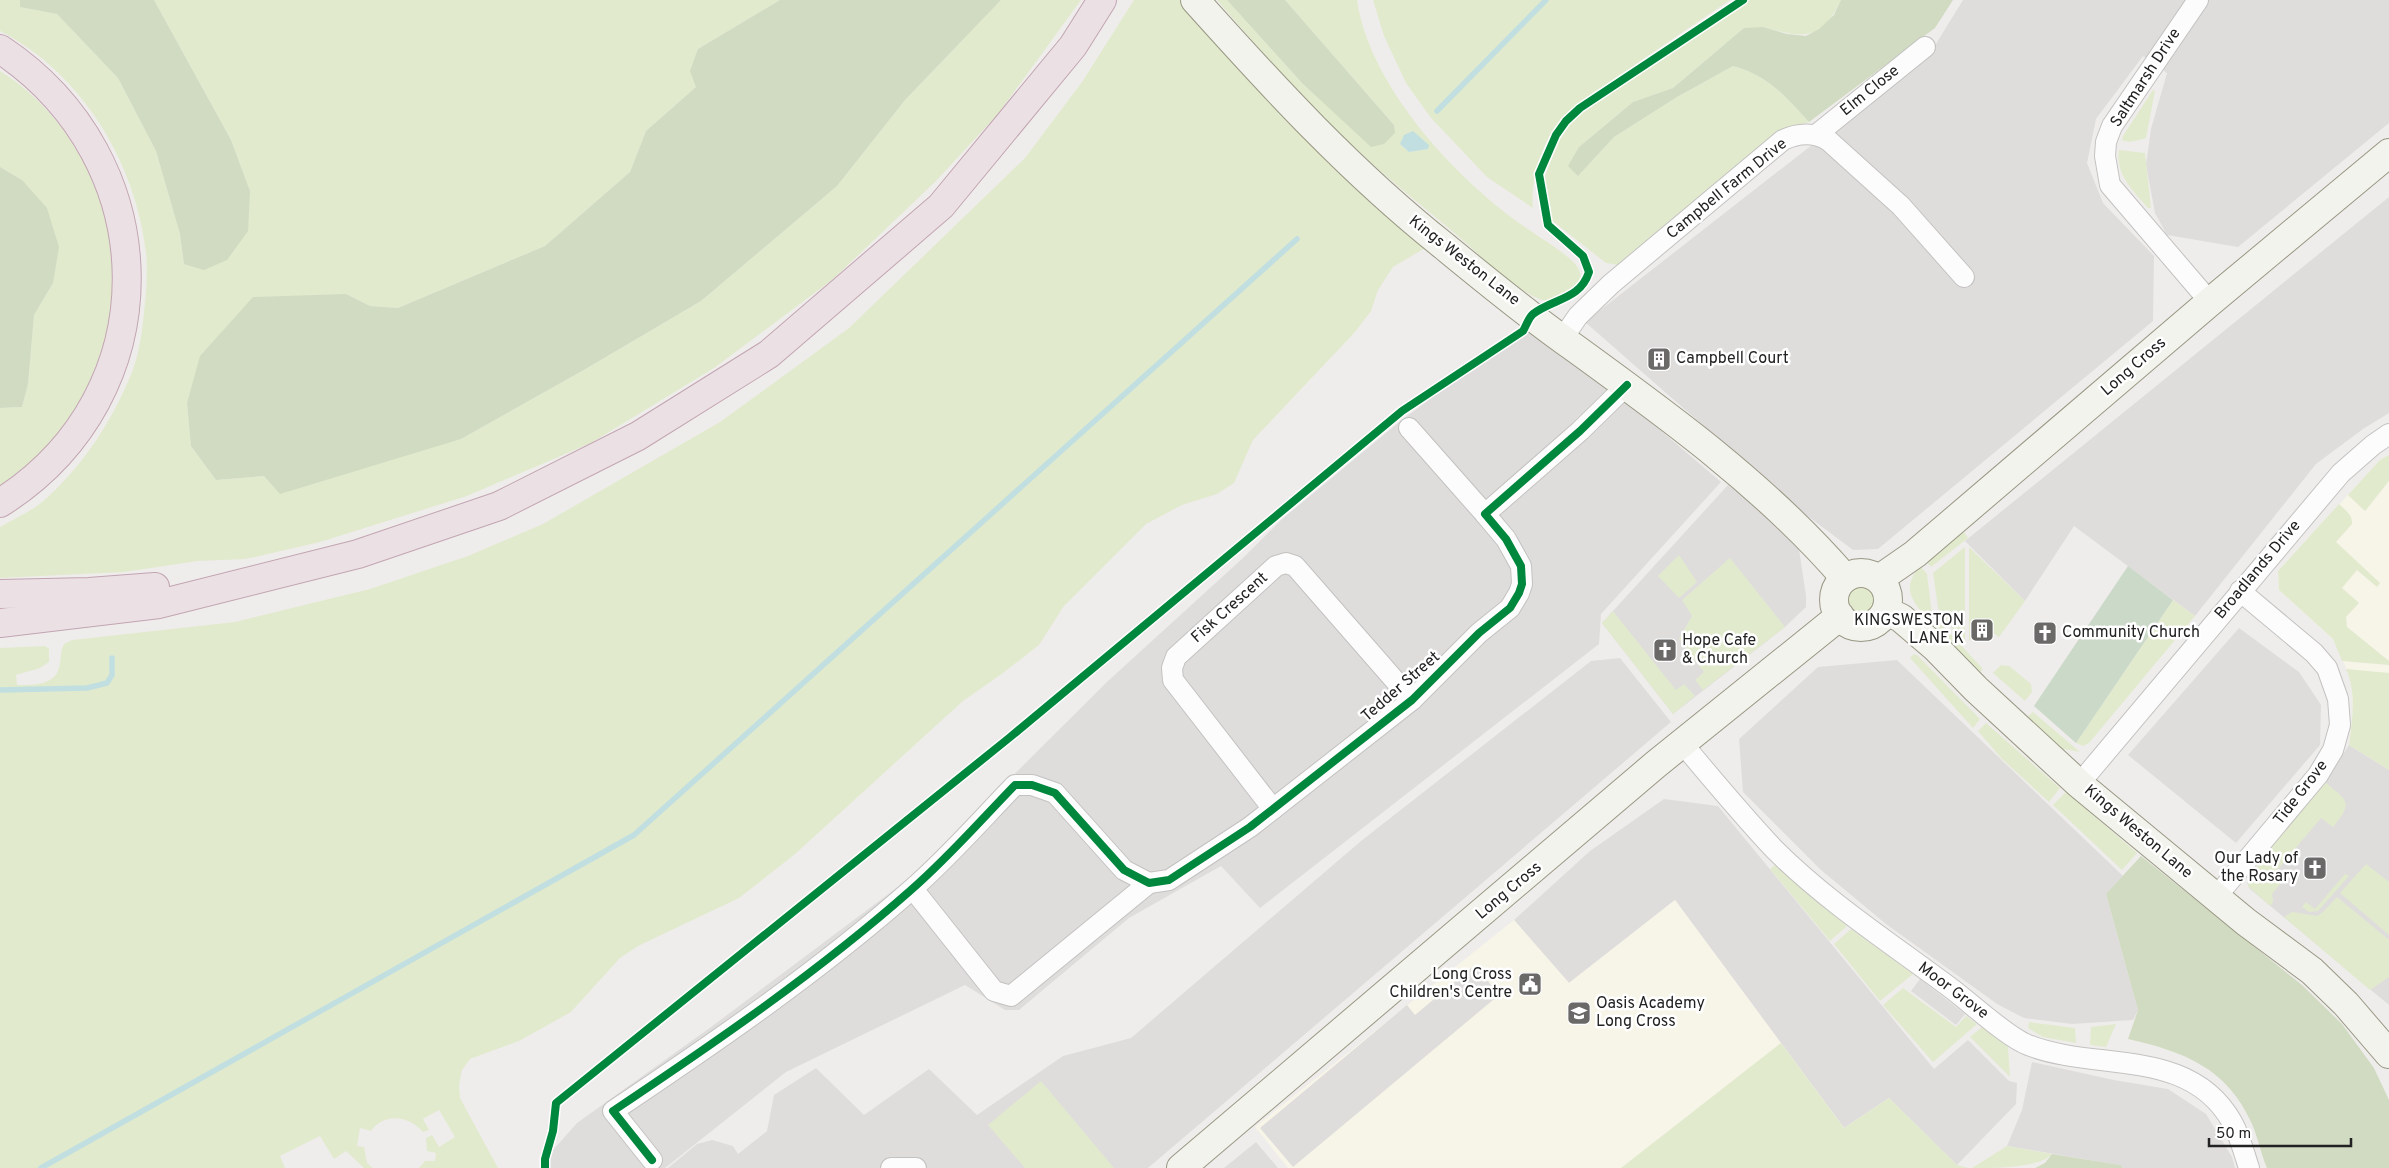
<svg xmlns="http://www.w3.org/2000/svg" width="2389" height="1168" font-family="Overpass,sans-serif">
<style>
.residential{fill:#dfdddc}
.education{fill:#f7f4e8}
.religious{fill:#dedddc}
.grass{fill:#e1eacd;fill-rule:evenodd}
.forest{fill:#d0dbc2}
.cemetery{fill:#cbd9c8}
.water{fill:#c1dfe0}
.lines{fill:none;stroke-linecap:round;stroke-linejoin:round}
.stream{stroke:#c1dfe0;stroke-width:5.5}
.street-casing{stroke:#c3c2c1;stroke-width:22}
.secondary-casing{stroke:#999784;stroke-width:30}
.highway-casing{stroke:#c2a4b2;stroke-width:30}
.street{stroke:#fdfcfc;stroke-width:20}
.secondary{stroke:#f3f3ed;stroke-width:28}
.highway{stroke:#ebe1e4;stroke-width:28}
.cycleway-casing{stroke:#fff;stroke-width:11}
.cycleway{stroke:#00873e;stroke-width:8}
.labels{text-anchor:middle;dominant-baseline:central;stroke-width:5;stroke-linejoin:round;paint-order:stroke}
.street-label{font-size:16px;fill:#222;stroke:#fff}
.poi-label{font-size:16px;fill:#222;stroke:#fff;text-anchor:start}
</style>
<rect width="100%" height="100%" fill="#efedeb"/>
<g class="residential">
<path d="M 1963,0 L 2389,0 L 2389,123 L 2238,247 L 2167,235 L 2155,213 L 2146,165 L 2151,129 L 2167,73 L 2143,56 L 2096,119 L 2087,163 L 2103,203 L 2154,256 L 2153,321 L 1878,549 L 1853,550 L 1801,511 L 1585,322 L 1931,52 Z"/>
<path d="M 2389,197 L 2389,413 L 2363,429 L 2316,464 L 2195,616 L 2074,526 L 2025,601 L 1965,541 Z"/>
<path d="M 1528,325 L 1625,400 L 1721,482 L 1601,614 L 1599,644 L 1260,908 L 1221,866 L 1129,918 L 1019,1010 L 1005,1010 L 965,985 L 786,1072 L 665,1168 L 551,1168 L 545,1159 L 577,1123 L 711,1027 L 911,877 L 1108,681 L 1244,557 L 1281,520 L 1398,423 Z"/>
<path d="M 1774,520 L 1788,534 L 1799,549 L 1806,596 L 1806,607 L 1785,627 L 1730,558 Z"/>
<path d="M 2239,628 L 2299,672 L 2321,705 L 2320,745 L 2236,843 L 2128,755 Z"/>
<path d="M 1620,658 L 1671,722 L 1148,1168 L 668,1168 L 697,1144 L 712,1140 L 733,1146 L 738,1154 L 767,1131 L 774,1095 L 816,1068 L 864,1115 L 929,1069 L 977,1115 L 1063,1056 L 1131,1038 L 1361,841 L 1591,661 Z"/>
<path d="M 1897,660 L 2123,876 L 2106,894 L 2138,1010 L 2133,1020 L 2072,1024 L 2024,1018 L 1997,1004 L 1886,924 L 1821,870 L 1743,792 L 1739,739 L 1818,667 Z"/>
<path d="M 1664,799 L 1718,806 L 1934,1069 L 1968,1040 L 2009,1081 L 2017,1083 L 2016,1104 L 1957,1165 L 1889,1098 L 1844,1128 L 1675,900 L 1569,983 L 1514,920 L 1590,851 Z"/>
<path d="M 2032,1062 L 2114,1080 L 2168,1089 L 2206,1114 L 2232,1157 L 2235,1168 L 2123,1168 L 2119,1165 L 2007,1146 L 2022,1110 Z"/>
<path d="M 1256,1142 L 1278,1168 L 1224,1168 Z"/>
</g>
<g class="education">
<path d="M 2389,455 L 2389,770 L 2349,745 L 2353,714 L 2352,681 L 2333,639 L 2279,590 L 2278,571 L 2380,460 Z"/>
<path d="M 1675,900 L 1844,1128 L 1806,1168 L 1288,1168 L 1255,1127 L 1514,920 L 1569,983 Z"/>
</g>
<g class="religious">
<path d="M 1728,485 L 1773,514 L 1774,520 L 1731,558 L 1785,627 L 1673,714 L 1602,623 Z"/>
<path d="M 2349,745 L 2389,770 L 2389,1005 L 2250,889 L 2247,883 L 2247,877 L 2325,782 Z"/>
<path d="M 1475,965 L 1499,995 L 1293,1167 L 1260,1128 L 1407,1005 L 1415,1015 Z"/>
<path d="M 1920,979 L 1965,1014 L 1956,1025 L 1911,991 Z"/>
<path d="M 1139,1035 L 1149,1045 L 1139,1055 L 1144,1060 L 1148,1057 L 1156,1068 L 1150,1072 L 1157,1092 L 1168,1110 L 1147,1129 L 1128,1103 L 1112,1061 L 1121,1057 L 1122,1048 L 1129,1045 Z"/>
</g>
<g class="grass">
<path d="M 0,0 L 20,0 L 21,7 L 57,14 L 118,78 L 156,151 L 180,234 L 184,264 L 250,191 L 231,140 L 154,0 L 780,0 L 698,49 L 696,87 L 646,131 L 630,172 L 545,246 L 398,308 L 370,306 L 346,294 L 187,403 L 191,446 L 216,480 L 264,476 L 461,439 L 582,371 L 701,301 L 837,186 L 905,100 L 1001,0 L 1081,0 L 998,114 L 935,182 L 832,280 L 714,368 L 591,443 L 467,496 L 320,542 L 246,559 L 198,561 L 124,572 L 0,578 L 0,527 C 14,519 30,512 42,502 C 81,469 113,420 132,372 C 139,354 142,332 144,313 C 146,293 148,273 146,253 C 136,163 82,73 0,31 Z"/>
<path d="M 1134,0 L 1181,0 L 1251,79 L 1427,247 L 1393,267 L 1378,290 L 1371,311 L 1355,332 L 1253,440 L 1234,483 L 1217,494 L 1182,505 L 1146,524 L 1064,606 L 1039,645 L 1003,673 L 963,701 L 794,855 L 739,898 L 638,946 L 620,958 L 571,1012 L 519,1041 L 470,1059 L 462,1070 L 459,1085 L 460,1098 L 498,1168 L 419,1168 L 425,1161 L 435,1161 L 436,1153 L 427,1151 L 426,1138 L 432,1135 L 439,1147 L 455,1137 L 439,1110 L 423,1119 L 429,1130 L 423,1132 C 409,1116 385,1112 371,1131 L 360,1128 L 357,1146 L 364,1147 L 367,1163 L 373,1168 L 364,1168 L 346,1151 L 334,1159 L 320,1136 L 280,1156 L 285,1168 L 0,1168 L 0,648 L 45,646 L 49,649 L 49,662 L 40,668 L 16,675 L 17,685 C 31,685 54,686 59,668 C 61,660 60,652 64,644 L 72,640 L 235,622 L 370,589 L 468,556 L 543,524 L 720,422 L 849,328 L 1025,158 L 1082,82 Z"/>
<path d="M 1217,0 L 1227,0 L 1302,83 L 1394,125 L 1285,0 L 1357,0 C 1369,83 1449,171 1515,220 C 1529,231 1570,254 1578,268 C 1581,274 1581,280 1580,286 C 1572,296 1555,304 1542,300 C 1515,291 1480,255 1458,236 C 1424,207 1389,180 1357,150 C 1308,103 1261,52 1217,0 ZM 1419,139 L 1426,142 L 1428,149 L 1409,152 L 1400,144 Z"/>
<path d="M 1373,0 L 1730,0 C 1694,24 1658,49 1623,73 C 1601,88 1573,104 1557,125 C 1541,145 1530,183 1533,208 L 1487,177 L 1431,118 L 1406,83 L 1384,36 Z"/>
<path d="M 1750,0 L 1841,0 C 1822,42 1801,38 1763,27 L 1725,44 L 1673,88 L 1633,102 L 1579,147 L 1578,176 L 1614,137 L 1677,97 L 1733,66 C 1769,76 1784,95 1809,122 L 1792,127 L 1624,266 L 1606,263 L 1549,218 L 1544,179 L 1560,135 L 1571,121 L 1584,110 Z"/>
<path d="M 0,71 C 67,112 113,196 114,275 C 114,311 104,348 90,381 C 81,402 69,426 53,443 C 38,459 17,472 0,486 L 0,408 L 22,407 L 28,384 L 34,315 L 53,283 L 22,180 L 0,167 Z"/>
<path d="M 2153,90 L 2155,91 L 2146,138 C 2138,140 2130,144 2122,140 L 2123,136 Z"/>
<path d="M 2119,150 L 2145,153 L 2151,208 L 2148,208 C 2133,191 2115,174 2119,150 Z"/>
<path d="M 2389,455 L 2389,481 L 2365,511 L 2348,495 L 2380,460 Z"/>
<path d="M 2339,504 C 2345,510 2353,515 2352,524 L 2336,542 L 2380,583 L 2377,587 L 2357,570 L 2342,588 L 2359,603 L 2346,617 L 2347,627 L 2389,661 L 2389,665 L 2342,661 L 2333,639 L 2279,590 L 2278,571 Z"/>
<path d="M 1964,532 L 1968,538 L 1931,567 L 1926,561 Z"/>
<path d="M 1965,547 L 1965,642 L 1939,614 L 1933,573 Z"/>
<path d="M 1969,547 L 2025,601 L 1999,637 L 1983,626 L 1969,641 Z"/>
<path d="M 1679,555 L 1697,582 L 1679,598 L 1658,576 Z"/>
<path d="M 1730,558 L 1785,627 L 1703,690 L 1695,680 L 1704,672 L 1679,639 L 1692,616 L 1682,600 Z"/>
<path d="M 1920,566 L 1927,574 L 1932,614 L 1927,619 C 1912,600 1901,588 1920,566 Z"/>
<circle cx="1861" cy="600" r="17"/>
<path d="M 2173,600 L 2195,616 L 2089,743 L 2083,746 L 2076,743 Z"/>
<path d="M 1613,611 L 1676,690 L 1684,684 L 1695,696 L 1673,714 L 1602,623 Z"/>
<path d="M 1936,618 L 1983,669 L 1979,673 L 1931,622 Z"/>
<path d="M 1914,654 L 1917,655 L 1980,719 L 1973,728 L 1910,658 Z"/>
<path d="M 2001,665 L 2009,666 L 2031,684 L 2032,692 L 2025,701 L 1993,673 Z"/>
<path d="M 2346,669 L 2389,673 L 2389,770 L 2349,745 C 2352,720 2357,693 2346,669 Z"/>
<path d="M 2033,712 L 2080,752 L 2063,749 L 2027,717 Z"/>
<path d="M 1986,723 L 2060,788 L 2049,802 L 2002,759 L 1978,731 Z"/>
<path d="M 2325,782 C 2349,802 2353,802 2333,827 L 2321,818 L 2273,875 L 2281,883 L 2272,894 L 2273,902 L 2270,906 L 2248,886 L 2248,874 Z"/>
<path d="M 2066,792 L 2137,853 L 2122,870 L 2053,805 Z"/>
<path d="M 2366,864 L 2389,882 L 2389,935 L 2340,893 Z"/>
<path d="M 1775,865 L 1847,926 L 1830,941 L 1770,869 Z"/>
<path d="M 2345,874 L 2349,876 L 2318,911 L 2309,912 L 2302,907 L 2306,902 L 2315,909 Z"/>
<path d="M 2337,897 L 2389,940 L 2389,977 L 2370,990 L 2284,917 L 2292,912 L 2317,916 L 2323,912 Z"/>
<path d="M 1851,929 L 1913,974 L 1880,1001 L 1834,944 Z"/>
<path d="M 1903,988 L 1956,1027 L 1966,1016 L 1977,1024 L 1933,1062 L 1883,1005 Z"/>
<path d="M 2029,1022 L 2075,1028 L 2076,1043 L 2043,1037 L 2028,1028 Z"/>
<path d="M 2116,1024 L 2106,1047 L 2090,1045 L 2091,1027 Z"/>
<path d="M 1982,1027 L 2008,1047 L 2010,1077 L 1970,1037 Z"/>
<path d="M 1781,1043 L 1844,1128 L 1889,1098 L 1957,1165 L 1968,1168 L 1621,1168 Z"/>
<path d="M 1041,1081 L 1114,1168 L 1025,1168 L 988,1125 Z"/>
<path d="M 2007,1146 L 2052,1154 C 2040,1168 1995,1168 1972,1168 Z"/>
</g>
<g class="forest">
<path d="M 20,0 L 154,0 L 231,140 L 250,191 L 248,231 L 227,260 L 204,270 L 184,264 L 180,234 L 156,151 L 118,78 L 57,14 L 20,7 Z"/>
<path d="M 780,0 L 1001,0 L 905,100 L 837,186 L 701,301 L 582,371 L 461,439 L 280,494 L 264,476 L 216,480 L 191,446 L 187,403 L 200,356 L 253,297 L 346,294 L 370,306 L 398,308 L 545,246 L 630,172 L 646,131 L 696,87 L 690,71 L 698,49 Z"/>
<path d="M 1227,0 L 1285,0 L 1394,125 L 1395,133 L 1384,144 L 1371,147 L 1302,83 Z"/>
<path d="M 1841,0 L 1953,0 L 1935,28 L 1809,122 C 1784,95 1769,76 1733,66 L 1677,97 L 1614,137 L 1578,176 L 1568,166 L 1579,147 L 1633,102 L 1673,88 L 1744,28 L 1763,27 L 1787,34 L 1806,36 L 1819,29 L 1834,15 Z"/>
<path d="M 0,167 L 22,180 L 47,208 L 59,247 L 53,283 L 34,315 L 28,384 L 22,407 L 0,408 Z"/>
<path d="M 2141,856 L 2302,985 L 2342,1024 L 2374,1068 L 2389,1100 L 2389,1168 L 2267,1168 C 2261,1154 2258,1138 2252,1124 C 2227,1068 2185,1052 2128,1039 L 2138,1010 L 2106,894 Z"/>
<path d="M 2052,1154 L 2120,1165 L 2123,1168 L 2035,1168 L 2045,1163 Z"/>
</g>
<path class="cemetery" d="M 2128,566 L 2173,600 L 2076,743 L 2034,706 Z"/>
<path class="water" d="M 1413,131 L 1429,145 L 1428,149 L 1409,152 L 1400,144 L 1404,135 Z"/>
<g class="lines">
<g class="stream">
<path d="M 1437,111 L 1546,0"/>
<path d="M 0,690 L 87,688 L 107,683 L 112,675 L 112,658"/>
<path d="M 41,1168 L 634,835 L 1297,239"/>
</g>
<g class="street-casing">
<g id="street">
<path d="M 2198,0 L 2112,126 L 2106,142 L 2105,156 L 2110,185 L 2210,302"/>
<path d="M 1816,135 L 1925,47"/>
<path d="M 1562,339 L 1578,316 L 1611,284 L 1783,140 C 1798,133 1815,132 1829,141 L 1901,206 L 1964,277"/>
<path d="M 1409,428 L 1485,514"/>
<path d="M 1682,743 C 1712,779 1742,815 1774,849 C 1827,902 1892,944 1952,989 C 1972,1004 2007,1037 2028,1045 C 2096,1072 2189,1046 2232,1122 C 2240,1136 2244,1153 2249,1168"/>
<path d="M 2079,784 L 2341,473 L 2373,445 L 2389,434"/>
<path d="M 1273,809 L 1173,680 L 1172,668 L 1176,657 L 1276,566 L 1286,563 L 1295,566 L 1412,700"/>
<path d="M 913,889 L 994,991 L 1011,996 L 1149,883"/>
<path d="M 2216,897 L 2318,775 L 2333,750 L 2340,725 L 2338,699 L 2327,668 L 2314,653 L 2240,591"/>
<path d="M 652,1160 L 613,1111 C 716,1042 818,972 911,890 C 948,858 981,820 1015,785 L 1032,785 L 1055,793 L 1124,870 L 1149,883 L 1169,880 L 1250,827 L 1412,700 L 1479,633 L 1510,608 L 1519,593 L 1522,584 L 1521,566 L 1506,539 L 1485,514 L 1580,431 L 1627,385"/>
<path d="M 891,1168 L 916,1168"/>
</g>
</g>
<g class="secondary-casing">
<g id="secondary">
<path d="M 1195,0 C 1273,87 1352,173 1444,246 C 1483,278 1523,311 1565,341 C 1663,412 1765,485 1845,578"/>
<circle cx="1861" cy="600" r="27"/>
<path d="M 1879,579 L 1915,554 L 2210,302 L 2389,153"/>
<path d="M 1886,611 L 1901,618 L 1935,647 L 1976,689 L 2079,784 L 2246,922 L 2312,971 L 2346,1004 L 2389,1054"/>
<path d="M 1181,1168 L 1655,765 L 1840,616"/>
</g>
</g>
<g class="highway-casing">
<g id="highway">
<path d="M 0,49 C 166,159 172,394 0,503"/>
<path d="M 0,594 L 89,592 L 155,587"/>
<path d="M 0,623 L 159,604 L 358,554 L 499,506 L 638,436 L 769,354 L 941,206 L 1073,46 L 1102,0"/>
</g>
</g>
<use href="#street" class="street"/>
<use href="#secondary" class="secondary"/>
<use href="#highway" class="highway"/>
<g class="cycleway-casing">
<g id="cycleway">
<path d="M 652,1160 L 613,1111 C 716,1042 818,972 911,890 C 948,858 981,820 1015,785 L 1032,785 L 1055,793 L 1124,870 L 1149,883 L 1169,880 L 1250,827 L 1412,700 L 1479,633 L 1510,608 L 1519,593 L 1522,584 L 1521,566 L 1506,539 L 1485,514 L 1580,431 L 1627,385"/>
<path d="M 545,1168 L 545,1159 L 553,1131 L 556,1103 L 1009,738 L 1402,411 L 1523,331 C 1526,326 1529,317 1533,314 C 1554,298 1580,300 1589,272 L 1583,256 L 1548,225 L 1539,174 L 1556,135 L 1566,121 L 1580,108 L 1743,0"/>
</g>
</g>
<use href="#cycleway" class="cycleway"/>
</g>
<defs>
<g id="building-square" transform="scale(1.25)"><rect x="-9" y="-9" width="18" height="18" rx="4" fill="#6a6968" stroke="#fff"/><path d="M-4-6H4V6H1V3H-1V6H-4ZM-2.5-4.3h1.7v1.8h-1.7ZM.8-4.3h1.7v1.8H.8ZM-2.5-1h1.7V.8h-1.7ZM.8-1h1.7V.8H.8Z" fill="#fff"/></g>
<g id="church-square" transform="scale(1.25)"><rect x="-9" y="-9" width="18" height="18" rx="4" fill="#6a6968" stroke="#fff"/><path d="M-1.2-6h2.4v3.5h3.3v2.4h-3.3V6h-2.4V-.1h-3.3v-2.4h3.3Z" fill="#fff"/></g>
<g id="civic-square" transform="scale(1.25)"><rect x="-9" y="-9" width="18" height="18" rx="4" fill="#6a6968" stroke="#fff"/><path d="M-.6-6.5H3V-4.5H.6V-3L4-1V1h2V6H-6V1h2V-1L-.6-3ZM-1.2 2.5V6h2.4V2.5Z" fill="#fff"/></g>
<g id="school-square" transform="scale(1.25)"><rect x="-9" y="-9" width="18" height="18" rx="4" fill="#6a6968" stroke="#fff"/><path d="M0-5L7-2L0 1L-7-2ZM-4 1L0 2.5L4 1V4Q0 6-4 4Z" fill="#fff"/></g>
</defs>
<g fill-rule="evenodd">
<use href="#building-square" x="1659" y="359"/>
<use href="#building-square" x="1982" y="630"/>
<use href="#church-square" x="2045" y="633"/>
<use href="#church-square" x="1665" y="650"/>
<use href="#church-square" x="2315" y="868"/>
<use href="#civic-square" x="1530" y="984"/>
<use href="#school-square" x="1579" y="1013"/>
</g>
<g class="labels">
<g class="street-label">
<text transform="translate(2146 78) rotate(-57)">Saltmarsh Drive</text>
<text transform="translate(1870 91) rotate(-39)">Elm Close</text>
<text transform="translate(1727 189) rotate(-39)">Campbell Farm Drive</text>
<text transform="translate(1464 261) rotate(38)">Kings Weston Lane</text>
<text transform="translate(2134 367) rotate(-41)">Long Cross</text>
<text transform="translate(2258 570) rotate(-50)">Broadlands Drive</text>
<text transform="translate(1230 608) rotate(-42)">Fisk Crescent</text>
<text transform="translate(1401 687) rotate(-41)">Tedder Street</text>
<text transform="translate(2301 793) rotate(-52)">Tide Grove</text>
<text transform="translate(2138 832) rotate(40)">Kings Weston Lane</text>
<text transform="translate(1509 891) rotate(-40)">Long Cross</text>
<text transform="translate(1953 991) rotate(37)">Moor Grove</text>
</g>
<g class="poi-label">
<text x="1676" y="359">Campbell Court</text>
<text x="1964" y="621" text-anchor="end">KINGSWESTON<tspan x="1964" dy="18">LANE K</tspan></text>
<text x="2062" y="633">Community Church</text>
<text x="1682" y="641">Hope Cafe<tspan x="1682" dy="18">&amp; Church</tspan></text>
<text x="2298" y="859" text-anchor="end">Our Lady of<tspan x="2298" dy="18">the Rosary</tspan></text>
<text x="1512" y="975" text-anchor="end">Long Cross<tspan x="1512" dy="18">Children's Centre</tspan></text>
<text x="1596" y="1004">Oasis Academy<tspan x="1596" dy="18">Long Cross</tspan></text>
</g>
</g>
<path d="M2209 1138v8h142v-8" fill="none" stroke="#222222" stroke-width="2.5"/>
<text x="2216" y="1138" font-size="15" fill="#222222" stroke="#ffffff" stroke-width="4" paint-order="stroke">50 m</text>
</svg>
